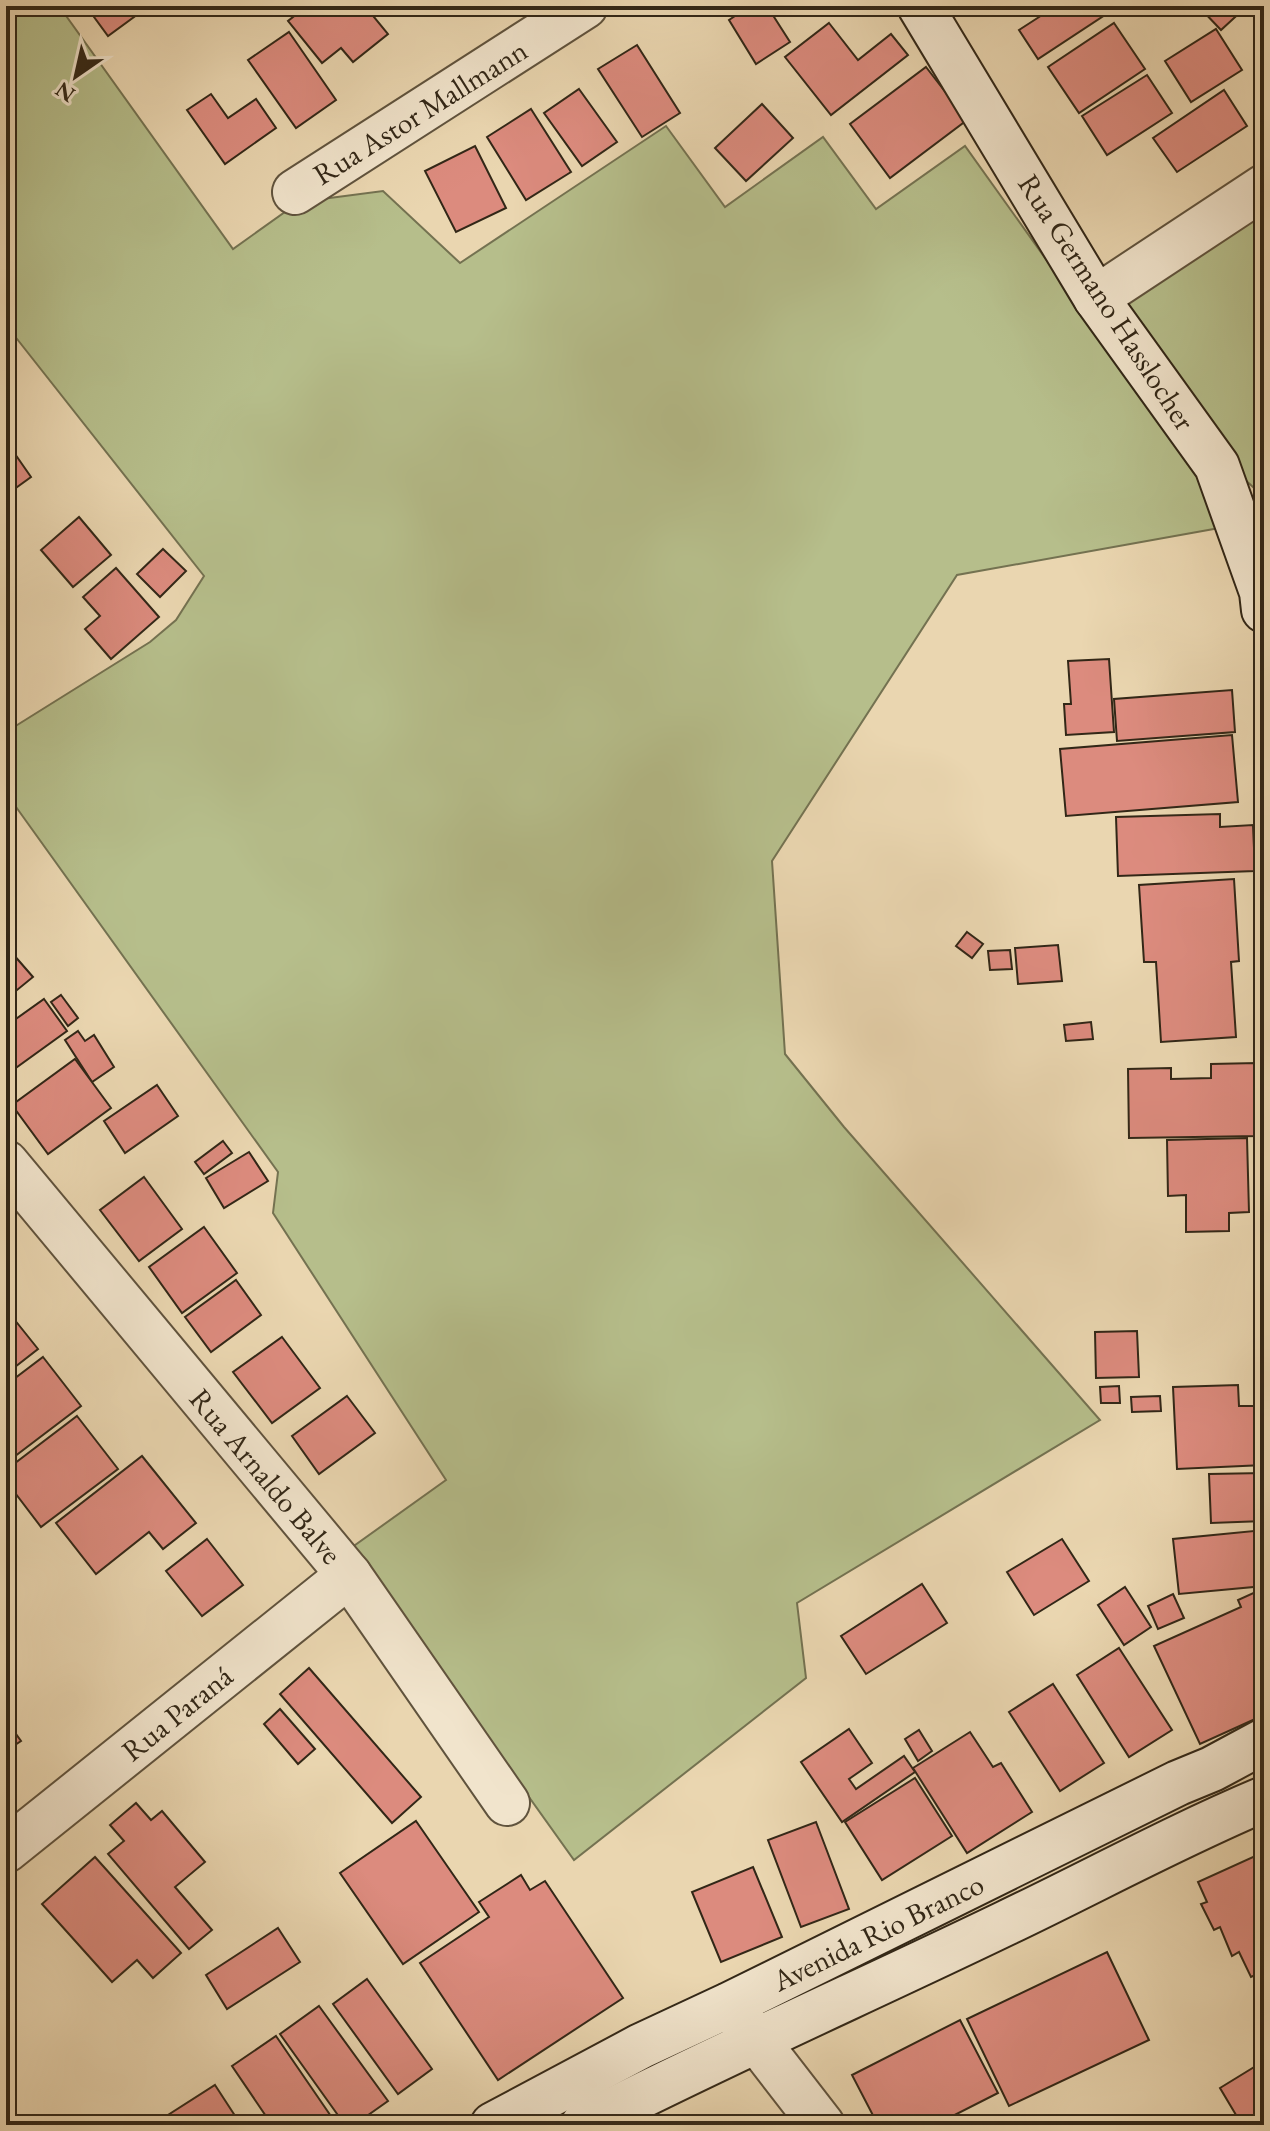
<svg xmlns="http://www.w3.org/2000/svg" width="1270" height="2131" font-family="'EB Garamond',serif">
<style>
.green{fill:#b6be8b;stroke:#747251;stroke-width:2}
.building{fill:#dc8b7e;stroke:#322717;stroke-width:2}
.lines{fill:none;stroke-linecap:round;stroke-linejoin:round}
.minor-casing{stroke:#60533d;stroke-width:48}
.tertiary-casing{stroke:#60533d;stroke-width:48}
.secondary-casing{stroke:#322717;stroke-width:48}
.minor{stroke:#f1e4cc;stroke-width:44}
.tertiary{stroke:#f1e4cc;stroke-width:44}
.secondary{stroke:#f1e4cc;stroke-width:44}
.labels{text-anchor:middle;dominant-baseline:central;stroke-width:6;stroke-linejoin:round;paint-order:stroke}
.street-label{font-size:30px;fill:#322717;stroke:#f1e4cc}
</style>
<rect width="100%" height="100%" fill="#ead6b0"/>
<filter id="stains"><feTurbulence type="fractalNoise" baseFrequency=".0025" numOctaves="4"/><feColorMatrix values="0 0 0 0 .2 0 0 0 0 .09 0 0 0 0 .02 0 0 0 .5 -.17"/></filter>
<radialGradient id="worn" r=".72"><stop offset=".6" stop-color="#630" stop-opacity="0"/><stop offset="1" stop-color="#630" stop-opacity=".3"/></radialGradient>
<g class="green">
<path d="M 6,6 L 59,6 L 233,249 L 299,202 L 383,191 L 460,263 L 666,126 L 725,207 L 823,137 L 876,209 L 965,146 L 1236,525 L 957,575 L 772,861 L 785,1054 L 844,1127 L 1100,1420 L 797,1603 L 806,1678 L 574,1860 L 351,1548 L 446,1480 L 273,1213 L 278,1172 L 6,793 L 6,732 L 150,642 L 176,620 L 204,576 L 6,325 Z"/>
<path d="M 1264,206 L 1264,497 L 1231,467 L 1114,302 Z"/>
</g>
<g class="building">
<path d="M 86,6 L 149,6 L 108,36 Z"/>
<path d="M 307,6 L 365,6 L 388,34 L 353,62 L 341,48 L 322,63 L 288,21 Z"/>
<path d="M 750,6 L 767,6 L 790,42 L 756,64 L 729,20 Z"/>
<path d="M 804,6 L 821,6 L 810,14 Z"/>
<path d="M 1052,6 L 1116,6 L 1117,7 L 1038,59 L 1019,30 L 1053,8 Z"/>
<path d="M 1205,6 L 1245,6 L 1246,7 L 1221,30 L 1201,9 Z"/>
<path d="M 829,23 L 858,60 L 891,34 L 908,55 L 831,115 L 785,57 Z"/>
<path d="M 1114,23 L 1145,69 L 1079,113 L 1048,67 Z"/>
<path d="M 1216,29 L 1242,70 L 1191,102 L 1165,61 Z"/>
<path d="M 289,32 L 336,100 L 296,128 L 248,60 Z"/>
<path d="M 637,45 L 680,113 L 642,137 L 598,69 Z"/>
<path d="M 926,67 L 967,120 L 890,178 L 850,124 Z"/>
<path d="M 1147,75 L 1172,113 L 1107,155 L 1082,116 Z"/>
<path d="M 579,89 L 617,142 L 582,166 L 544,113 Z"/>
<path d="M 1224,90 L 1247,126 L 1177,172 L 1153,138 Z"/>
<path d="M 211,94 L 228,118 L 256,99 L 276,128 L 225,164 L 187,110 Z"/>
<path d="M 762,104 L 793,138 L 746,181 L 715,148 Z"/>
<path d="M 531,109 L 571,172 L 526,200 L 487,137 Z"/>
<path d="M 475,146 L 506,208 L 456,232 L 425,171 Z"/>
<path d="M 6,441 L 31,477 L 6,495 Z"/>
<path d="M 79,517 L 111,555 L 73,587 L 41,550 Z"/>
<path d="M 163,549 L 186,571 L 160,597 L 137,574 Z"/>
<path d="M 116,568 L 159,617 L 111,659 L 85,629 L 100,616 L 83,597 Z"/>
<path d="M 1109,659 L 1114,732 L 1066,735 L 1064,704 L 1071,704 L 1068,661 Z"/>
<path d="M 1232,690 L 1235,732 L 1117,741 L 1114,699 Z"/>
<path d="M 1232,735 L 1238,802 L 1066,816 L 1060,749 Z"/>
<path d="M 1220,814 L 1220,827 L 1253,825 L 1255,871 L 1118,876 L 1116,817 Z"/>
<path d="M 1234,879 L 1239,961 L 1231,962 L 1236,1037 L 1161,1042 L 1156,962 L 1144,962 L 1139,885 Z"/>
<path d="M 967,932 L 983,944 L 972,958 L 956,946 Z"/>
<path d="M 1058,945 L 1062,981 L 1018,984 L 1015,948 Z"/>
<path d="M 6,946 L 33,977 L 6,999 Z"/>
<path d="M 1010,950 L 1012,969 L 990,970 L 988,951 Z"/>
<path d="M 61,995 L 78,1018 L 68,1026 L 51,1002 Z"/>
<path d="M 44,999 L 67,1031 L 6,1075 L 6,1026 Z"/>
<path d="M 1091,1022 L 1093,1039 L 1066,1041 L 1064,1025 Z"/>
<path d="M 78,1031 L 85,1041 L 94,1035 L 114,1067 L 92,1082 L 65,1040 Z"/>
<path d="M 75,1059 L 111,1108 L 48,1154 L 12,1105 Z"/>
<path d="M 1257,1063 L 1259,1136 L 1129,1138 L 1128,1069 L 1171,1068 L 1171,1079 L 1211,1078 L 1211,1064 Z"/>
<path d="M 157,1085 L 178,1116 L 125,1153 L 104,1121 Z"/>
<path d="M 1247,1138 L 1249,1212 L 1229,1213 L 1229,1231 L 1186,1232 L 1186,1195 L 1168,1196 L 1167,1140 Z"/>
<path d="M 223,1141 L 232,1153 L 204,1174 L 195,1162 Z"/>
<path d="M 249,1152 L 268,1181 L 224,1208 L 206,1178 Z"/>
<path d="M 144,1177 L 182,1229 L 139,1261 L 100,1210 Z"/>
<path d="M 204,1227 L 237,1273 L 182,1313 L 149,1267 Z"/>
<path d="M 236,1280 L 261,1315 L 211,1352 L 185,1317 Z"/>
<path d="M 6,1309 L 38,1349 L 6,1374 Z"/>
<path d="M 1137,1331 L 1139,1377 L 1096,1378 L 1095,1332 Z"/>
<path d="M 282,1337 L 320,1388 L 272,1423 L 233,1372 Z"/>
<path d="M 43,1357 L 81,1406 L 6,1463 L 6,1385 Z"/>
<path d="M 1238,1385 L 1239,1406 L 1264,1406 L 1264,1465 L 1177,1469 L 1173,1387 Z"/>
<path d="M 1119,1386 L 1120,1403 L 1101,1403 L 1100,1387 Z"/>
<path d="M 347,1396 L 375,1433 L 319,1474 L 292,1436 Z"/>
<path d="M 1160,1396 L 1161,1411 L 1132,1412 L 1131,1397 Z"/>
<path d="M 77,1416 L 118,1469 L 41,1527 L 6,1481 L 6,1470 Z"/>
<path d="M 142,1456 L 196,1523 L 163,1549 L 149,1532 L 96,1574 L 56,1523 Z"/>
<path d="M 1264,1473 L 1264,1521 L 1211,1523 L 1209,1474 Z"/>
<path d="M 1264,1530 L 1264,1586 L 1179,1594 L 1173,1539 Z"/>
<path d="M 207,1539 L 243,1585 L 202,1616 L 166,1571 Z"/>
<path d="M 1062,1539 L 1089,1581 L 1034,1615 L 1007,1572 Z"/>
<path d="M 922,1584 L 947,1623 L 866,1674 L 841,1636 Z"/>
<path d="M 1125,1587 L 1151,1627 L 1124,1645 L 1098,1605 Z"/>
<path d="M 1260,1590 L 1264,1598 L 1264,1715 L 1200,1744 L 1154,1646 L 1241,1607 L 1238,1600 Z"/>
<path d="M 1173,1594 L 1184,1618 L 1158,1629 L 1148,1606 Z"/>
<path d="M 1119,1648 L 1172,1730 L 1129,1757 L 1077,1675 Z"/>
<path d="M 309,1668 L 421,1797 L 392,1823 L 280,1694 Z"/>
<path d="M 1053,1684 L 1104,1763 L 1060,1791 L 1009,1712 Z"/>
<path d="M 280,1709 L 315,1749 L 298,1764 L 264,1724 Z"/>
<path d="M 6,1720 L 21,1741 L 6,1751 Z"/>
<path d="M 849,1729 L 872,1763 L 849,1779 L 856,1789 L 904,1756 L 915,1772 L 842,1822 L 801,1762 Z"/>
<path d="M 919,1730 L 932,1751 L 918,1761 L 905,1739 Z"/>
<path d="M 970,1732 L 993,1767 L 1001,1763 L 1032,1812 L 967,1853 L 913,1768 Z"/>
<path d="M 915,1778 L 952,1836 L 882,1880 L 845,1822 Z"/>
<path d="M 136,1803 L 151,1820 L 162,1811 L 205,1862 L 175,1887 L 212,1930 L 189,1949 L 108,1854 L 124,1841 L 110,1825 Z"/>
<path d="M 416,1821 L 479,1912 L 403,1964 L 340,1873 Z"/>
<path d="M 816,1822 L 849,1909 L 801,1927 L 768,1840 Z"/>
<path d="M 1264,1852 L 1264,1971 L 1251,1977 L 1239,1952 L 1232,1956 L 1220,1927 L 1214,1930 L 1201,1904 L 1207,1902 L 1198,1882 Z"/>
<path d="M 95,1857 L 181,1953 L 153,1978 L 137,1960 L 112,1982 L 42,1904 Z"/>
<path d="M 753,1867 L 782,1937 L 721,1962 L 692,1892 Z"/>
<path d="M 521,1875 L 530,1890 L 545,1881 L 623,1998 L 498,2080 L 420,1963 L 489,1917 L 479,1902 Z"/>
<path d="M 278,1928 L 300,1962 L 227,2009 L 206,1975 Z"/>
<path d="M 1107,1952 L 1149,2040 L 1009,2106 L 967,2019 Z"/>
<path d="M 367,1979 L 432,2069 L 398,2094 L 333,2004 Z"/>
<path d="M 319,2006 L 388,2101 L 354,2125 L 345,2125 L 280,2034 Z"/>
<path d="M 960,2020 L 998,2093 L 935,2125 L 878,2125 L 852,2075 Z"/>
<path d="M 276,2036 L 337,2125 L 272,2125 L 232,2066 Z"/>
<path d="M 1264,2061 L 1264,2125 L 1242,2125 L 1220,2088 Z"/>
<path d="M 215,2085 L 241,2125 L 159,2125 L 157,2122 Z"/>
</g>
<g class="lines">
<g class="minor-casing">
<g id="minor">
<path d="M 295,192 L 585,6"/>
<path d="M 1096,298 L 1264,187"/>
<path d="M 6,1163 L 349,1575 L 507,1803"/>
<path d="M 6,1850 L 349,1575"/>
</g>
</g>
<g class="tertiary-casing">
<path id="tertiary" d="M 733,2010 L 822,2125"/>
</g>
<g class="secondary-casing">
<g id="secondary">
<path d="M 920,6 L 1096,298 L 1217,466 L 1262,592 L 1264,610"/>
<path d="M 493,2125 L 641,2046 L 729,2005 L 1178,1783 L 1212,1769 L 1264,1741"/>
<path d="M 583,2125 C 722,2054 865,1991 1006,1923 C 1092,1882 1176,1836 1264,1799"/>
</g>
</g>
<use href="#minor" class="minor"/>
<use href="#tertiary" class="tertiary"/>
<use href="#secondary" class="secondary"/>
</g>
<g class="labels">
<g class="street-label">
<text transform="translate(420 112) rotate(-32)">Rua Astor Mallmann</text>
<text transform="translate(1107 302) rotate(57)">Rua Germano Hasslocher</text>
<text transform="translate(266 1476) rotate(50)">Rua Arnaldo Balve</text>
<text transform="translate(177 1713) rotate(-39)">Rua Paraná</text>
<text transform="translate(878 1932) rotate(-26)">Avenida Rio Branco</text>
</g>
</g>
<rect width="1270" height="2131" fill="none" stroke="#ead6b0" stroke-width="32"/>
<rect x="8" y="8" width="1254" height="2115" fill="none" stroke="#322717" stroke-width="4"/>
<rect x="16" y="16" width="1238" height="2099" fill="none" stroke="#322717" stroke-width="2"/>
<g transform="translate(76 76) rotate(214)" stroke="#f1e4cc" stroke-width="6" paint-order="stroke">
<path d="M0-6L14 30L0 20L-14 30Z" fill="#322717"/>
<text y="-12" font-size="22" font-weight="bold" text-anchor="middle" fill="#322717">N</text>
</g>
<rect width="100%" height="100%" filter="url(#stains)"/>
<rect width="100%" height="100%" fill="url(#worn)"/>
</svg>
